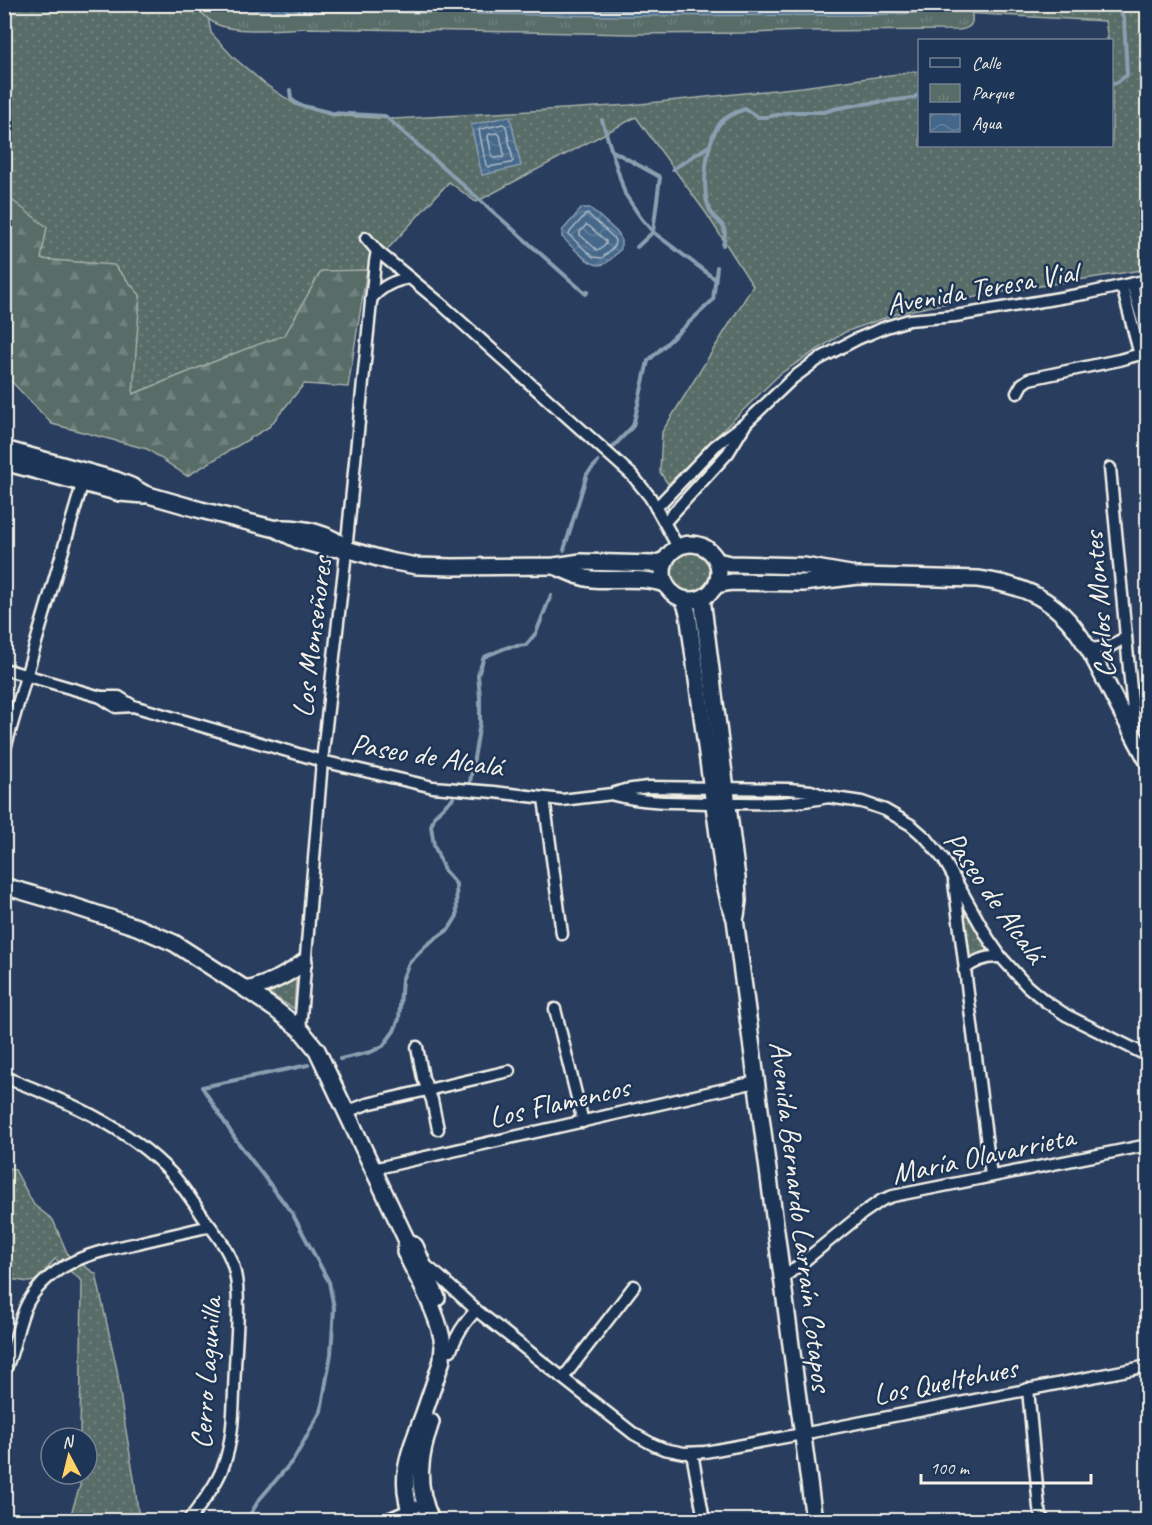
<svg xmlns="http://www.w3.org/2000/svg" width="1152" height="1525" font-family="Caveat,sans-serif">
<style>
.grass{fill:url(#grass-dots);stroke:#a6afa8;stroke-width:1.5}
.forest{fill:url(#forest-firs);stroke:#a6afa8;stroke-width:1.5}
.park{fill:url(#park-tufts);stroke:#a6afa8;stroke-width:1.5}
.water{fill:url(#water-waves);stroke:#8a9fb0;stroke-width:1.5}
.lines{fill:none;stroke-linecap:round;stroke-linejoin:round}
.shore{stroke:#aebac3;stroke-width:1.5}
.stream{stroke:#8a9fb0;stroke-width:4}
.street-casing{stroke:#f4f1e8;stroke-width:15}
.secondary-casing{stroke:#f4f1e8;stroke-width:20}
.street{stroke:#1d3557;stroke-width:10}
.secondary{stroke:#1d3557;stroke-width:15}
.labels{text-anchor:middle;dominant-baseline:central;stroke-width:5;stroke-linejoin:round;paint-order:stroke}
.street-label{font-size:30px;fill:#f4f1e8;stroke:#1d3557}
</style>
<defs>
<pattern id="grass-dots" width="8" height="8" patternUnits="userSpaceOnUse" patternTransform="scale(1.5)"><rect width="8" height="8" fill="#596d68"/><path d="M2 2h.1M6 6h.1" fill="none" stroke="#71827e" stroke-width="1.8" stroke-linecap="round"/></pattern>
<pattern id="forest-firs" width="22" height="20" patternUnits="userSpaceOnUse" patternTransform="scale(1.5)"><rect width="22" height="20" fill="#596d68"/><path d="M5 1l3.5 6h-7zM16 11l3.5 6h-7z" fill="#71827e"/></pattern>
<pattern id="park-tufts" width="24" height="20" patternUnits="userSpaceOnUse" patternTransform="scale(1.5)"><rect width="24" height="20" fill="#596d68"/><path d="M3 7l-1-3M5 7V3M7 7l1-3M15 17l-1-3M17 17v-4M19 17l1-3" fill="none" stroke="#71827e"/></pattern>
<pattern id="water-waves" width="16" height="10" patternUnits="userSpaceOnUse" patternTransform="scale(1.5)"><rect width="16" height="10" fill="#44688b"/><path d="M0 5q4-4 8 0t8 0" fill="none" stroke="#607e9b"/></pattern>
</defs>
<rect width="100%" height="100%" fill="#293d5f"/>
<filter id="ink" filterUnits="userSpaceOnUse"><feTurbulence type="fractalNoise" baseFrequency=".0167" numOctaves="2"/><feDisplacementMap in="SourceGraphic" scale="12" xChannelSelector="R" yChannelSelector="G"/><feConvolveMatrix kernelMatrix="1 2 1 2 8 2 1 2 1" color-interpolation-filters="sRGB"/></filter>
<g filter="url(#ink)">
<g class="grass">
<path d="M 956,4 L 1147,5 L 1147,269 L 990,294 L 899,313 L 845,332 L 781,373 L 668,484 L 660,472 L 662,432 L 753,286 L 706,213 L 636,117 L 476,202 L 449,182 L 385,252 L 289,348 L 176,429 L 5,342 L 4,5 L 217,5 L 208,17 L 211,33 L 233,57 L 265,84 L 296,105 L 330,115 L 394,119 L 630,105 L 802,87 L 919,71 L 920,146 L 1112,146 L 1112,40 L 1104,40 L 1108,39 L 1105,21 L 944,12 Z"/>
<circle cx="691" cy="573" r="20"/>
<path d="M 965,910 L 968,911 L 987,948 L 986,952 L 970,957 L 967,953 L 962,913 Z"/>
<path d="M 296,977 L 294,1009 L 267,992 L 287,983 Z"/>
<path d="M 5,1167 L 15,1170 L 34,1205 L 53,1220 L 68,1255 L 96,1274 L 117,1370 L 122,1407 L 134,1478 L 139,1520 L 69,1520 L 80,1486 L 80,1474 L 87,1474 L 87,1438 L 80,1438 L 82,1281 L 55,1259 L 37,1281 L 28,1282 L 5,1278 Z"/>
</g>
<path class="forest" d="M 5,99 L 8,104 L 9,198 L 47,227 L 41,259 L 114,265 L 140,295 L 133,394 L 243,350 L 285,335 L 321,271 L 367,270 L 348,387 L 304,384 L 269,427 L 187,476 L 147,449 L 52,424 L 11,381 L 5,346 Z"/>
<path class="park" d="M 970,4 C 973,19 976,28 959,30 L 804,31 L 751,33 L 632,34 L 305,28 C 282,29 236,34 216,24 C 207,20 201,12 195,5 Z"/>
<g class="water">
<path d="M 217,5 L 217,4 L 956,5 L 944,12 L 864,15 L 613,16 L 238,10 L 219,11 Z"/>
<path d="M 510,116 L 521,166 L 482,175 L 471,125 Z"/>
<path d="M 582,208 L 590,208 L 619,234 L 621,240 L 621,249 C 616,253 612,259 606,263 C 593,272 572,246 562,237 L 562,231 Z"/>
</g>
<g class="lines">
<g class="shore">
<path d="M 244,4 L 613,10 L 864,9 L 922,7 L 944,4"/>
<path d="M 503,124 L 506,126 L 513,161 L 511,163 L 488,167 L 486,165 L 479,130 L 481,129 Z"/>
<path d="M 497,133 L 500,135 L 504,154 L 503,157 L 494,158 L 492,156 L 488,137 L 489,134 Z"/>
<path d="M 588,214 L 613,237 L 615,241 L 614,247 L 602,258 L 593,257 L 569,235 L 570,232 L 585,215 Z"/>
<path d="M 586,225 L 589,226 L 606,241 L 606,244 L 600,250 L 597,250 L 580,235 L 580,232 Z"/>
</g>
<g class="stream">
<path d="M 1112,84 L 1116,83 L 1127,75 L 1124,19 L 1116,4"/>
<path d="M 290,90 L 291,99 L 299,105 L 332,113 L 385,116 L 586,294 L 588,291"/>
<path d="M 602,120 L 625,194 L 641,218 L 653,232 L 715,279"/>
<path d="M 611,150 L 660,177 L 653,232 L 637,247"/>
<path d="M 673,169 L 709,146"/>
<path d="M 723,245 C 730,220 716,226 709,208 C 701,187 706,140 721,122 C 728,115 736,112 745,109 L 758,117 L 767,117 L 791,112 L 824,112 L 834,109 L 855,105 L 913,98 L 920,94"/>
<path d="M 611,449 L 633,426 L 648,361 L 713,300 L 717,267"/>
<path d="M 564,550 L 587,474 L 598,462"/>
<path d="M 470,782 L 480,723 L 480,697 L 478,675 L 484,657 L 508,647 L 526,645 L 536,633 L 551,595"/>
<path d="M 340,1059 L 371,1052 L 383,1046 L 394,1031 L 399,1019 L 402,980 L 409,963 L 428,944 L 449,929 L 457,916 L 456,884 L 444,870 L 434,845 L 431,826 L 435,815 L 453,798"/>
<path d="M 247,1520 L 259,1500 L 294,1459 L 321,1411 L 331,1354 L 334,1308 L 329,1282 L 292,1213 L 236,1140 L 202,1087 L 308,1065"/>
</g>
<g class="street-casing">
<g id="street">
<path d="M 366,238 L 377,251 L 439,302 L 632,475 L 650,497 L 678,547"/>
<path d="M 1132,284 L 1148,339"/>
<path d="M 1122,286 L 1140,355"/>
<path d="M 371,299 C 382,286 394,280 410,278"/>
<path d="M 1017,393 L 1022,384 L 1029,379 L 1119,360 L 1148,352"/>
<path d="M 1110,468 L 1135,732"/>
<path d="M 656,508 L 715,446 L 747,422 L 793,378 L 819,359 L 857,339 L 886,327 L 909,320 L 955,316 L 1089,293 L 1148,280"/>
<path d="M 665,522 L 728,453 L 745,425"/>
<path d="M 1088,649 L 1109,647 L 1126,637"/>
<path d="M 4,669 L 101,697 L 119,697 L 133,706"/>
<path d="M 101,697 L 116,707 L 133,706 L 322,761 L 433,787 L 494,792 L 562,800 L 612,794 L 625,790 L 648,787 L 789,789 L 811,791 L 828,797 L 862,802 L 885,810 L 911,825 L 927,839 L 944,860 L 988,938 L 1001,957 L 1027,986 L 1045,1001 L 1066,1015 L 1148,1056"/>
<path d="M 4,752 L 84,478"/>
<path d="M 614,795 C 649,804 685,802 721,803 C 757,803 792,805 828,797"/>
<path d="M 544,798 L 562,934"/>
<path d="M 954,882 L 991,1176"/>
<path d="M 964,970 C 975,960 986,956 1001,957"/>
<path d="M 555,1009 L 583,1122"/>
<path d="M 300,1029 L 322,761 L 345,561 L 375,262 L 377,251"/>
<path d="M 417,1047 L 423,1078 L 432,1100 L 438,1129"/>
<path d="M 4,1077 C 65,1100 127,1126 172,1174 C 184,1188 194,1203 204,1218 C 217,1235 231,1252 235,1273 C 241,1300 236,1340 235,1368 C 233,1401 235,1436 223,1467 C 215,1487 202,1503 189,1520"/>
<path d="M 346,1112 L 367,1104 L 509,1071"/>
<path d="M 373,1169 L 756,1082"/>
<path d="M 424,1264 L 439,1276 L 476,1310 L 634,1434 L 654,1445 L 664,1449 L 684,1453 L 705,1452 L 802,1434 L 1148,1366"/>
<path d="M 782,1279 L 863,1213 L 882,1200 L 893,1196 L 1148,1145"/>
<path d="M 451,1350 C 456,1335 465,1322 476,1310"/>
<path d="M 4,1372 C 16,1350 16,1324 28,1302 C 52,1261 95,1252 138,1243 C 162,1237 186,1232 210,1226"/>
<path d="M 563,1378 L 634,1286"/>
<path d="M 1028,1389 L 1039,1508 L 1043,1520"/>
<path d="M 692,1453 L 704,1520"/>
<path d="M 386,1520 L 416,1507"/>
</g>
</g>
<g class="secondary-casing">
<g id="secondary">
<path d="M 4,449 L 116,480 L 131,486 L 145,494 L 201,510 L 276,529 L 298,540 L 327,548 L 346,549 L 389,561 L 417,566 L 453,567 L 555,566 L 581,562 L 654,564 L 665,560"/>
<path d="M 4,462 L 120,493 L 144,495"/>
<path d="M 279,528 C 301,527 331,533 346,549"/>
<circle cx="691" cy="572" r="28"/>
<path d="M 717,561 L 730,564 L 804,566 L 850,574"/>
<path d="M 555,566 C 567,571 579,578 592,579 C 615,581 642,576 664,584"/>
<path d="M 716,585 L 732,582 L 803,583 L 858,576 L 978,579 C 1023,585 1057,599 1082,639 C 1092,653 1099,669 1107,684 C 1120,710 1134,736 1148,762"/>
<path d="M 702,598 L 737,878 L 738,901 L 736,916"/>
<path d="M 684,600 L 688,613 L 724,879 L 729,902 L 735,919 L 814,1520"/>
<path d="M 4,886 L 76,907 L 137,927 L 174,943 L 247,990 L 276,1010 L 300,1029 L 317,1050 L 407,1241 L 405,1252 C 417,1277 441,1318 443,1346 C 443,1350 442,1355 442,1360 C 436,1378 430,1396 424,1413 C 409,1454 397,1477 413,1520"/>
<path d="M 247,990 C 269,984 287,976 304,962"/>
<path d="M 407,1241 L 415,1246 L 437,1298"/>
<path d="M 431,1422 C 419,1457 415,1485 431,1520"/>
</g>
</g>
<use href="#street" class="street"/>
<use href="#secondary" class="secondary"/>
</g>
</g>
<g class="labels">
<g class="street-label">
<text transform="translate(982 288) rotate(-10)">Avenida Teresa Vial</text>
<text transform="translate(1099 605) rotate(-95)">Carlos Montes</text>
<text transform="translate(312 637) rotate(-83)">Los Monseñores</text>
<text transform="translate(427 755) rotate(9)">Paseo de Alcalá</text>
<text transform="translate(995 897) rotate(55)">Paseo de Alcalá</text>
<text transform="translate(559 1102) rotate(-13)">Los Flamencos</text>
<text transform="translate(983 1155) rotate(-12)">María Olavarrieta</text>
<text transform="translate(801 1216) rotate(83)">Avenida Bernardo Larraín Cotapos</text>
<text transform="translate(206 1373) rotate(-86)">Cerro Lagunilla</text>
<text transform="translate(945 1381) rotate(-11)">Los Queltehues</text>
</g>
</g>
<rect width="1152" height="1525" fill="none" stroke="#1d3557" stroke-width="24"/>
<rect x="12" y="12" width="1128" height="1501" fill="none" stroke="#f4f1e8" stroke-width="2" filter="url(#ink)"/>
<rect x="918" y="39" width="195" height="108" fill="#1d3557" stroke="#738091" stroke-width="1.5"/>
<rect x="930" y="58" width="30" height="9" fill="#1d3557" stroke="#738091" stroke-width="1.5"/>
<text x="972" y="69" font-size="18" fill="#f4f1e8">Calle</text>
<rect x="930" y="84" width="30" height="18" fill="url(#park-tufts)" stroke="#738091" stroke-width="1.5"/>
<text x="972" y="99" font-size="18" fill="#f4f1e8">Parque</text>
<rect x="930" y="114" width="30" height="18" fill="url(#water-waves)" stroke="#738091" stroke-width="1.5"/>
<text x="972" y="129" font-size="18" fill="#f4f1e8">Agua</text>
<g transform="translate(69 1456) rotate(353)"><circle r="28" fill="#1d3557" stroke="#738091" stroke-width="1.5"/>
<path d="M0-4.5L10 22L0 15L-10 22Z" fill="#ffd166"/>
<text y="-9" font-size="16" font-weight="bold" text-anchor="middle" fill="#f4f1e8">N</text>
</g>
<path d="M921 1474v9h170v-9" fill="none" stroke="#f4f1e8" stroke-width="3"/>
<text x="930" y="1474" font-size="18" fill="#f4f1e8" stroke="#1d3557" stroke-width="4.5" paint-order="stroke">100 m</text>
</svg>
